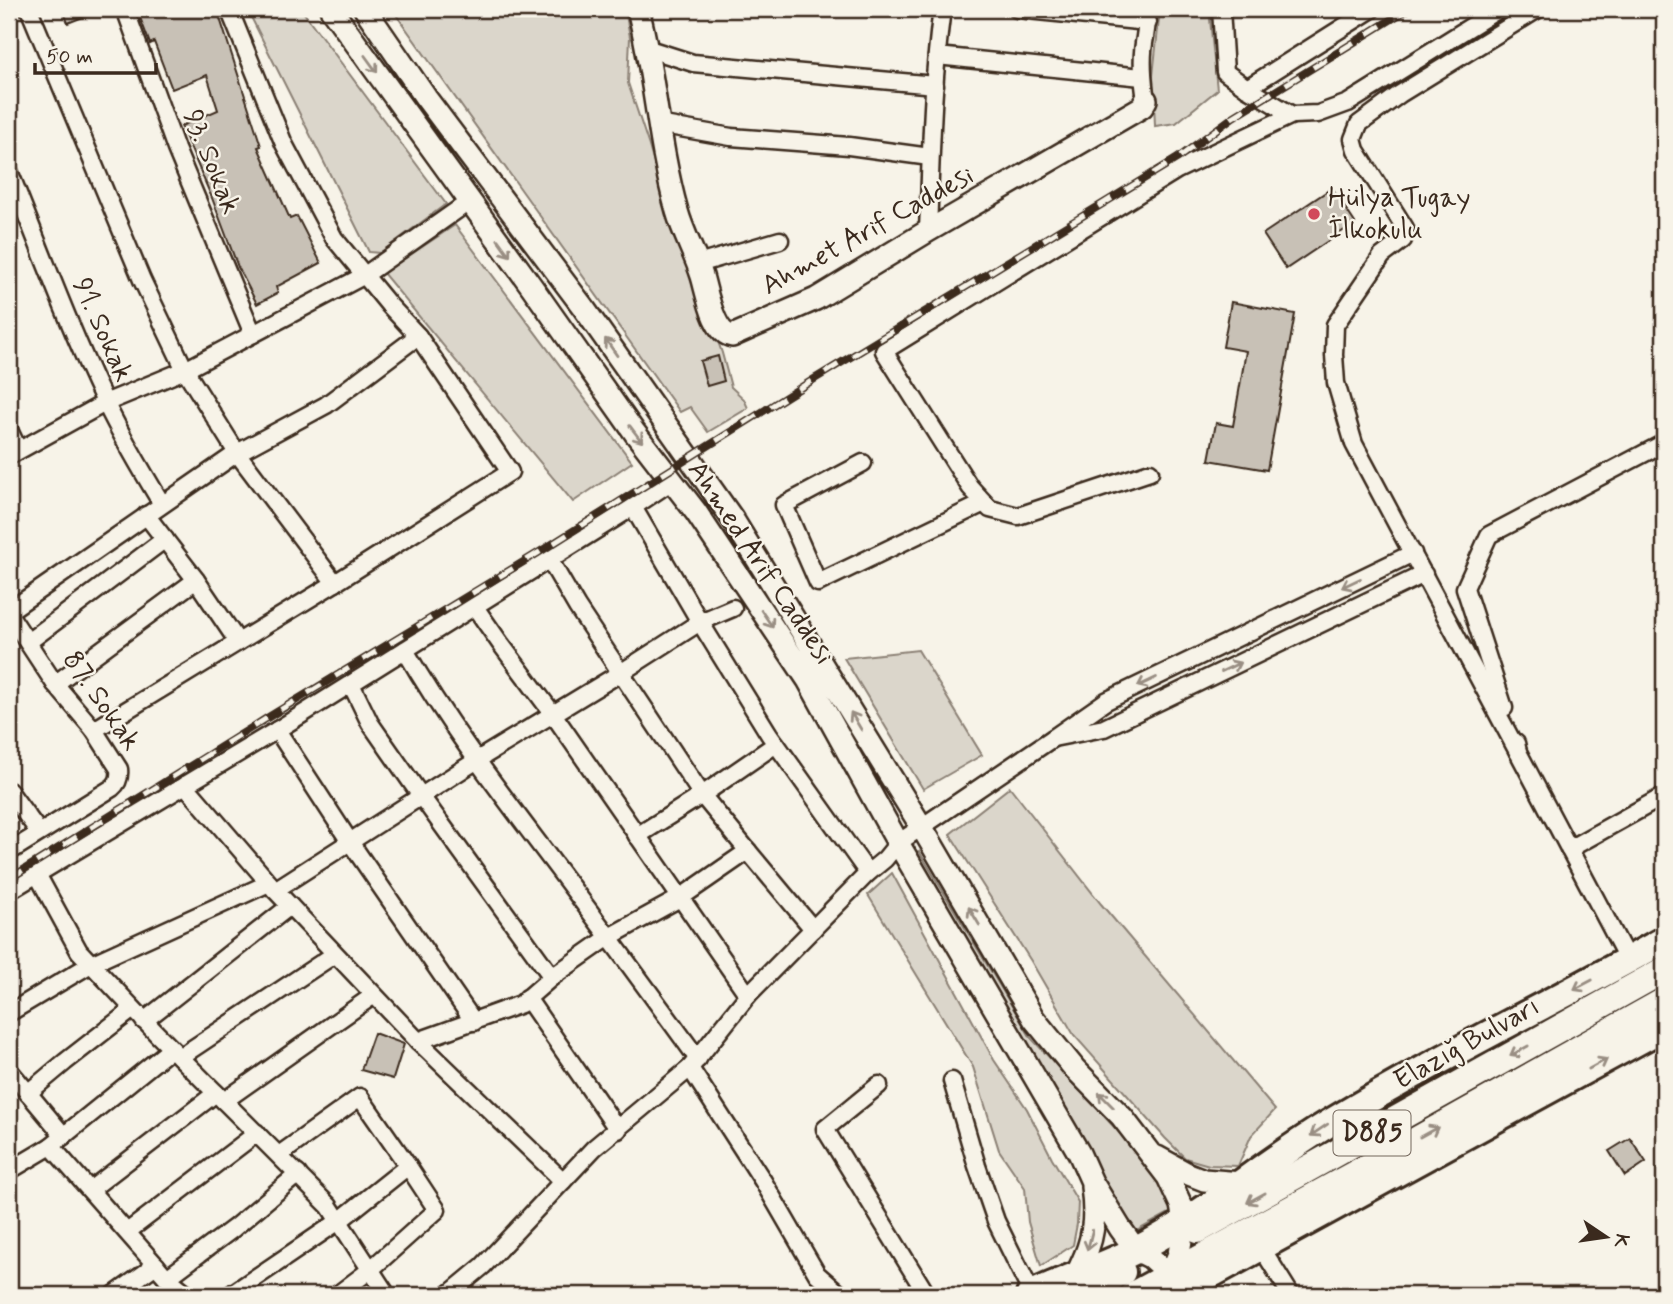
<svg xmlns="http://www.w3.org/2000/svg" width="1673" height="1304" font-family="Mynerve,sans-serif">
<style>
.green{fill:#dbd6cb;stroke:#8b8074;stroke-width:2}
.building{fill:#c8c1b6;stroke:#3b2a1e;stroke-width:2}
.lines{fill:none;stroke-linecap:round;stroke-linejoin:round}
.minor-casing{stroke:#3b2a1e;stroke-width:21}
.tertiary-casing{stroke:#3b2a1e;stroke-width:26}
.trunk-casing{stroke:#3b2a1e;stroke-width:32}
.minor{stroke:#f7f3e8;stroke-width:16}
.tertiary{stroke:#f7f3e8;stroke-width:21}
.trunk{stroke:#f7f3e8;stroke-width:26}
.rail-casing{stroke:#3b2a1e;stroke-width:8}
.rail{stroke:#f7f3e8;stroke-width:5;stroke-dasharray:16;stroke-linecap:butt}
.oneway{stroke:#998e83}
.poi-dot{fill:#d1495b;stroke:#f7f3e8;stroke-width:2.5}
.labels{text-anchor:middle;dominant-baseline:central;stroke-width:5;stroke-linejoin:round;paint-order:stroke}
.shield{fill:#f7f3e8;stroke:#73665b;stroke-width:2}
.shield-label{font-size:26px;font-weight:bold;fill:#3b2a1e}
.street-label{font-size:28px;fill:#3b2a1e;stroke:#f7f3e8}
.poi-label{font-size:28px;fill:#3b2a1e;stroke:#f7f3e8;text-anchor:start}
</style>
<rect width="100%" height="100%" fill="#f7f3e8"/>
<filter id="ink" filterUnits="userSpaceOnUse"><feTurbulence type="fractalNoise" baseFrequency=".0143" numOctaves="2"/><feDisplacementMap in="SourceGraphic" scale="14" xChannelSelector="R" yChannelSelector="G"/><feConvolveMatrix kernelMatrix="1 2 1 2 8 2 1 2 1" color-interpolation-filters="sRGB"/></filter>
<g filter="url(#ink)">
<g class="green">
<path d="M 247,9 L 301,9 L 446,204 L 380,253 L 369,252 Z"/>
<path d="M 392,9 L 625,9 L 630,37 L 628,83 L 649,146 L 669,216 L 693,268 L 722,353 L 731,387 L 744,399 L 748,408 L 708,432 L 690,407 L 680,412 Z"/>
<path d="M 1158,9 L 1209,9 L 1217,90 L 1176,123 L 1155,126 L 1153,76 L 1159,19 Z"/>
<path d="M 455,225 L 632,462 L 573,502 L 383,273 Z"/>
<path d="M 918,650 L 982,755 L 923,789 L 844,658 Z"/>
<path d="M 1010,787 L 1101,904 L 1275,1110 L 1251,1136 L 1238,1166 L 1209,1165 L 1185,1158 L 1165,1138 L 1074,1035 L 1031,961 L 950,834 Z"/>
<path d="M 919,851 L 1031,1038 L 1155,1171 L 1173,1211 L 1135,1232 L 1120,1209 L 912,854 Z"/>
<path d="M 892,873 L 994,1060 L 1027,1109 L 1052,1158 L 1078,1202 L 1077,1224 L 1073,1245 L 1041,1266 L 1028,1222 L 1025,1188 L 999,1150 L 973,1067 L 868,895 Z"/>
</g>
<g class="building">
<path d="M 63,9 L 103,9 L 68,23 Z"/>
<path d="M 147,9 L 217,9 L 261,146 L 258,147 L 290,219 L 297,216 L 321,263 L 276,287 L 278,293 L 257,304 L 238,267 L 212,198 L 181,126 L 218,110 L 207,75 L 172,89 L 154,42 L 150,44 L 138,12 Z"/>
<path d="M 1332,188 L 1355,223 L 1286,269 L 1263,234 Z"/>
<path d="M 1231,302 L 1295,314 L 1267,470 L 1209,460 L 1216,423 L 1233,426 L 1246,351 L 1223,347 Z"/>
<path d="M 718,356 L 724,381 L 707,386 L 700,361 Z"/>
<path d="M 374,1033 L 404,1044 L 393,1079 L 361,1070 Z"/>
<path d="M 1630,1138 L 1646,1162 L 1625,1176 L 1609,1151 Z"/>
</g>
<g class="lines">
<g class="minor-casing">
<g id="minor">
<path d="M 29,9 L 142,280 L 185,370 L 237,453 L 335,583"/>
<path d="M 125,9 L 176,149 L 253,334"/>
<path d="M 1017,9 L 1148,22"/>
<path d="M 1221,9 L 1225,72 L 1247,88 L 1292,115 L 1318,114 L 1348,103 L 1499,9"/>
<path d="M 646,48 L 693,63 L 935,85"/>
<path d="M 937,56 L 1142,77"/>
<path d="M 1247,88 L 1372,9"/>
<path d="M 1146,100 C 1143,81 1141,62 1144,43 C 1146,30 1148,22 1146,9"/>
<path d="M 658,124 L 731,137 L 849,146 L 930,157"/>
<path d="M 9,171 C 40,248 69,327 105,402 C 122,437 142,471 162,504"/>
<path d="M 928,231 C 931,157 932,82 942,9"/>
<path d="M 698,264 L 780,240"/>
<path d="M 9,430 L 18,449"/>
<path d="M 9,456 L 105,403 L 185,370 L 365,275 L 470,201"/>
<path d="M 863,463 L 784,505 L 818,583 L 984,503"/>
<path d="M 1150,472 L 1018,516 L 990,509 L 970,487 L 884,351 L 1177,170 L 1292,115"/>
<path d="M 633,507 L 700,622 L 769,734 L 868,873"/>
<path d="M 146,515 L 196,580 L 238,642"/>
<path d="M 1413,553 L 1106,701 L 1053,738 L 1104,728 L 1424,574"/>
<path d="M 475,607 L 500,643 L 553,714 L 748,995"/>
<path d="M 9,611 L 237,453 L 326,405 L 418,336"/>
<path d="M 9,614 L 55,684 L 94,730 L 119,769 C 120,778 118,783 112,788 L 9,852"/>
<path d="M 28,642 L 165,539"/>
<path d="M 405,650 C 448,725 500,792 552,861 C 601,926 650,993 698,1059"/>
<path d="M 55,684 L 196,580"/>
<path d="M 351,684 L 370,723 L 421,796 L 552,977"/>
<path d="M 1504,708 L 1465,588 L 1489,535 L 1664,443"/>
<path d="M 94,730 L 335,583 L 510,472 L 418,336 L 389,305 L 334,238 L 284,144 L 229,9"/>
<path d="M 277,730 L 350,842 L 474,1022"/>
<path d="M 1516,743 L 1518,752 L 1628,960"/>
<path d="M 1518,752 L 1354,444 L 1336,383 L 1334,355 L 1335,325 L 1382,256 L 1403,240 L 1405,228 L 1356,150 L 1353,139 L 1359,124 L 1400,94 L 1538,9"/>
<path d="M 185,785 L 275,890 L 418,1041 L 521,1004 L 552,977 L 609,937 L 680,898 L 748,851 L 702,795 L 577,607 L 549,559"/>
<path d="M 9,791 L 39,832"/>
<path d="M 637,836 L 702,795 L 776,744"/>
<path d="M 1569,849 L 1664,796"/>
<path d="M 748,851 L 813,929"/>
<path d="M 37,874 L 79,951 L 158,1035 L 329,1206 L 387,1295"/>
<path d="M 275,890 L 482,757 L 622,672 L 700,622 L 733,608"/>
<path d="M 9,891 L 277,730 L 633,507 L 672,481"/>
<path d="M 527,998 L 618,1130"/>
<path d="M 9,1013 L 91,964 L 269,883"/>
<path d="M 144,1021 L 290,906"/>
<path d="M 418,1041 L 563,1181"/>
<path d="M 180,1057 L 335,954"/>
<path d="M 690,1068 L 763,1181 L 817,1274 L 841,1295"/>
<path d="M 9,1070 L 64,1136"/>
<path d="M 952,1081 L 977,1166 L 996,1221 L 1032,1294"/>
<path d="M 879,1085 L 825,1129 L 927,1295"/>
<path d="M 28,1093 L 65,1062 L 133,1009"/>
<path d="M 224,1101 L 374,995"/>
<path d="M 51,1146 L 167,1278 L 189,1295"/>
<path d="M 279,1155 L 360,1097 L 408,1166 L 437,1210 L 370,1270 L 337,1295"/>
<path d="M 9,1171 L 51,1146 L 171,1049"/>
<path d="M 90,1190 L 216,1093"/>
<path d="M 127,1232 L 257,1133"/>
<path d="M 1261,1247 L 1291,1295"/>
<path d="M 167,1278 L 234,1228 L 298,1174"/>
<path d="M 114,1295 L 156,1265"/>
<path d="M 230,1295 L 339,1221 L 408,1166"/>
<path d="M 448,1295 L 483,1266 L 594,1148 L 690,1068 L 748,995 L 868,873 L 885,859 L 898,843 L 1053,738"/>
</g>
</g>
<g class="tertiary-casing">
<g id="tertiary">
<path d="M 331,9 L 532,287 L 635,433 L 696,512 L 808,680 L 898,843 L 1079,1153 L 1092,1182 L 1120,1228 L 1136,1250 L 1150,1257 L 1170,1275 L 1179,1254 L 1184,1222 L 1181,1205 L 1168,1177 L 1122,1117 L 1074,1068 L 1034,1019 L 921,826 L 732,518 L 583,307 L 426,98 L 365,9"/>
<path d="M 638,9 C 655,75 658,144 677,211 C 683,233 695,254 702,276 C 707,292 713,333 732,336 L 816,299 L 928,231 L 1142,107 L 1146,100"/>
<path d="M 1157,1157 L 1186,1173 L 1204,1180 L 1241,1183"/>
<path d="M 1073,1284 C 1077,1272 1084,1260 1088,1248 C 1095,1228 1095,1207 1092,1187"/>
</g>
</g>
<g class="trunk-casing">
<g id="trunk">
<path d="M 1198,1230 L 1664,970"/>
<path d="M 1030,1295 C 1066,1278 1106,1266 1142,1247 C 1209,1212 1267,1160 1333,1121 C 1441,1056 1554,1002 1664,940"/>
<path d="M 1079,1295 L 1122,1272"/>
<path d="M 1133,1295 L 1406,1146 L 1664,1001"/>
<path d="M 1173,1295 L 1664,1027"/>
</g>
</g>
<use href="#minor" class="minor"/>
<use href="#tertiary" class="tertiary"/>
<use href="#trunk" class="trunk"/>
<g class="rail-casing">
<path id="rail" d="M 9,879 L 267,718 L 538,553 L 816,378 L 1178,158 L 1233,117 L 1408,9"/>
</g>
<use href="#rail" class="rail"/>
</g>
<defs><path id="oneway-shaft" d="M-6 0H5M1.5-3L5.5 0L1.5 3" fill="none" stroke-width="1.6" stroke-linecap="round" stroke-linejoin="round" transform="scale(1.75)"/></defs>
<g class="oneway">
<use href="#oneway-shaft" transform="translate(371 64) rotate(54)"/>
<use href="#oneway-shaft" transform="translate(504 248) rotate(54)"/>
<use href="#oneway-shaft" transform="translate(611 347) rotate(-125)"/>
<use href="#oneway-shaft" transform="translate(636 434) rotate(53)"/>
<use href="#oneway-shaft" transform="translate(1351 583) rotate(154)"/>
<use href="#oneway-shaft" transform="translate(767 619) rotate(56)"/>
<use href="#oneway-shaft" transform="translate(1231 667) rotate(-26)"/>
<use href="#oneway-shaft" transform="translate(1147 682) rotate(154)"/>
<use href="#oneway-shaft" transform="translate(856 721) rotate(-121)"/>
<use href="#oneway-shaft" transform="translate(974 916) rotate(-121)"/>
<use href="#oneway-shaft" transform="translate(1583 985) rotate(152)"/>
<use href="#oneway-shaft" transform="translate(1519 1051) rotate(151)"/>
<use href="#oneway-shaft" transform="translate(1598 1064) rotate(-29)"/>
<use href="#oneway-shaft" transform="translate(1106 1100) rotate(-135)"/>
<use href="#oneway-shaft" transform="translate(1319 1130) rotate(146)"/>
<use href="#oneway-shaft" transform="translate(1429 1132) rotate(-29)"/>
<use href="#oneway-shaft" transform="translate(1256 1198) rotate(151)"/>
<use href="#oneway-shaft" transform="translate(1090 1240) rotate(104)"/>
</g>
</g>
<circle class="poi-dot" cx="1314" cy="214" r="7"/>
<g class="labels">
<rect class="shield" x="1333.5" y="1110.5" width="77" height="45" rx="5"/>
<g class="shield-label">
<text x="1372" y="1133">D885</text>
</g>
<g class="street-label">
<text transform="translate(211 162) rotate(68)">93. Sokak</text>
<text transform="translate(868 231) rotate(-29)">Ahmet Arif Caddesi</text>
<text transform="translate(102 330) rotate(66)">91. Sokak</text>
<text transform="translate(760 563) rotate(56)">Ahmed Arif Caddesi</text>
<text transform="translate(101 701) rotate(55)">87. Sokak</text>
<text transform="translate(1467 1044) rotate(-29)">Elazığ Bulvarı</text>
</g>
<g class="poi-label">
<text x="1328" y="198">Hülya Tugay<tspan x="1328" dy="32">İlkokulu</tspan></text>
</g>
</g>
<rect width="1673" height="1304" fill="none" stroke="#f7f3e8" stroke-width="35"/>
<rect x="18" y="18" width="1638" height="1269" fill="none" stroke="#3b2a1e" stroke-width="2.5" filter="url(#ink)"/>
<g transform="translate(1606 1237) rotate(103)" stroke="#f7f3e8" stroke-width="5" paint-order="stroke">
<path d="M0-5L12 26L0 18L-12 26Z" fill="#3b2a1e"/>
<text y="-10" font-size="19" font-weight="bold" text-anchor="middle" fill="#3b2a1e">K</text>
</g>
<path d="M35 63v10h121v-10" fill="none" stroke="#3b2a1e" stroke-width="3.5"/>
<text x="46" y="63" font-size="21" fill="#3b2a1e" stroke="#f7f3e8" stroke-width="5" paint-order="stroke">50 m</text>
</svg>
